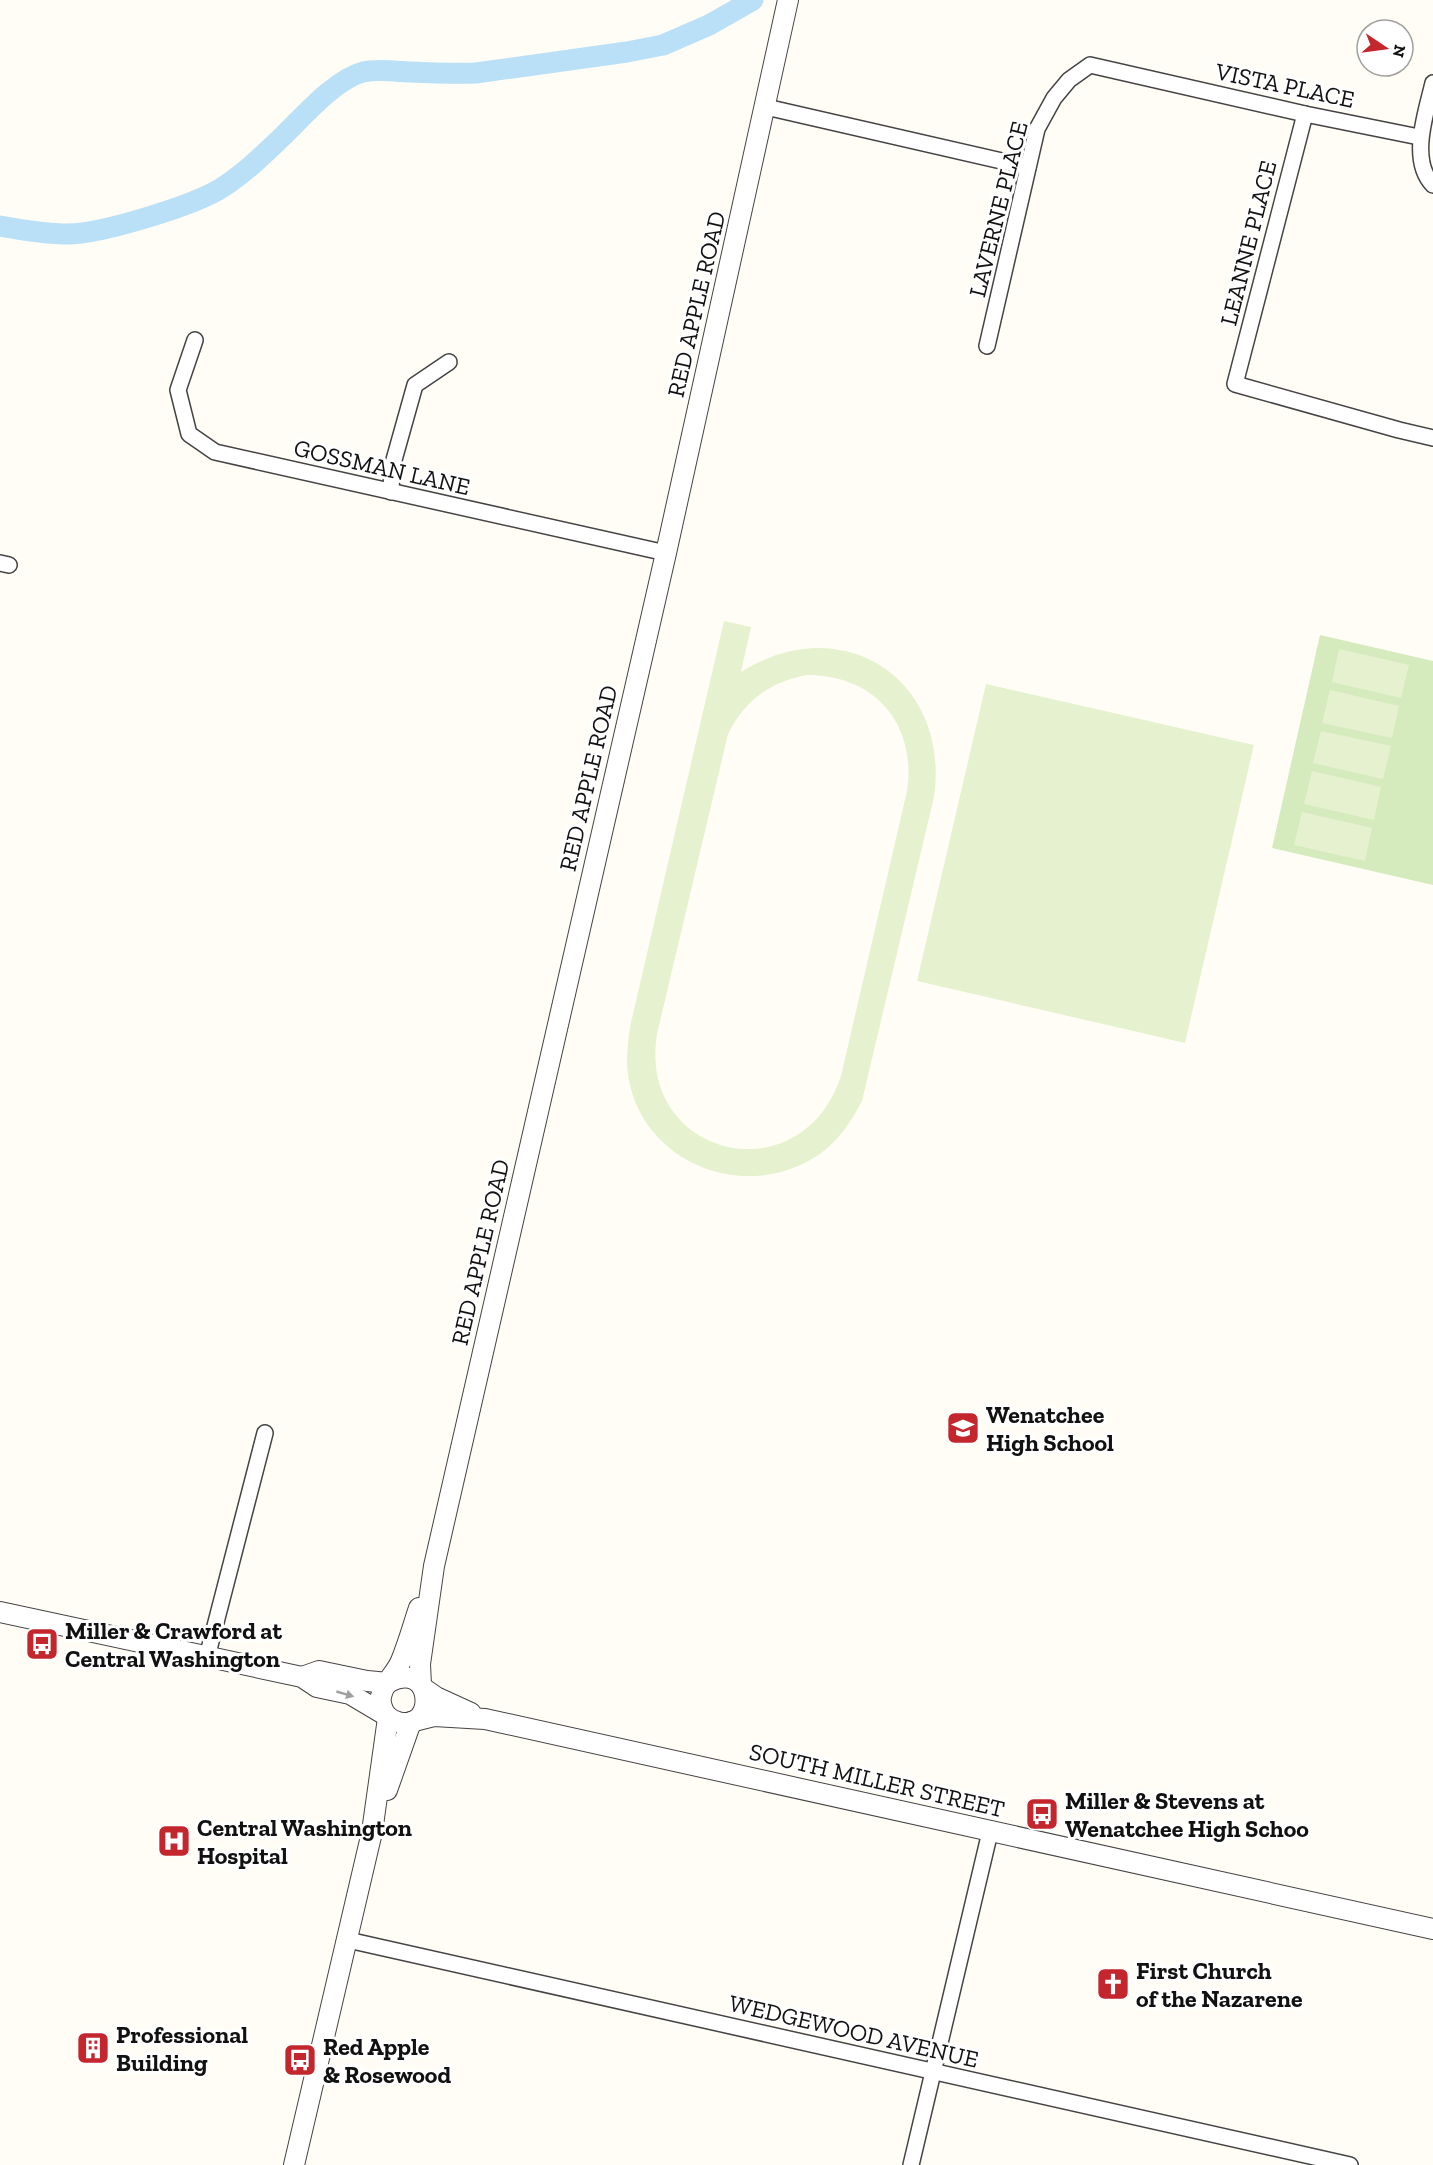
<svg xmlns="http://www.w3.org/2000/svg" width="1433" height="2165" font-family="'Zilla Slab',serif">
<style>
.green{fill:#d5ebbd}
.pitch{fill:#e6f2cf;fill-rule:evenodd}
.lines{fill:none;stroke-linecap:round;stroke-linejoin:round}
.canal{stroke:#b9e0f7;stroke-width:21}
.minor-casing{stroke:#444;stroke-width:18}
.tertiary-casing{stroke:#444;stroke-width:22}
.minor{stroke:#fff;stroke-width:15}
.tertiary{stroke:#fff;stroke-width:20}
.oneway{fill:#a0a0a0}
.labels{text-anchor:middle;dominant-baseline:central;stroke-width:6;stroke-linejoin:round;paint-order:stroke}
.street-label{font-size:24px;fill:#111;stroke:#fff}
.poi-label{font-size:24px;font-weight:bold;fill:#111;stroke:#fff;text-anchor:start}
</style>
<rect width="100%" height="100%" fill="#fffdf5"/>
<path class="green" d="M 1320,635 L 1433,661 L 1433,885 L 1272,848 Z"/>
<g class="pitch">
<path d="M 724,621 L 751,627 L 741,672 C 842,608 951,679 934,797 L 862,1101 C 850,1124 835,1146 812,1159 C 735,1204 632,1156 627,1064 C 627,1052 628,1040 630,1027 ZM 807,675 C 875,675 917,724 907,791 L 841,1076 C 801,1197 637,1157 657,1034 L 728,734 C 745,700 770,682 807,675 Z"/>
<path d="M 1339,649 L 1409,665 L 1401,698 L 1332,682 Z"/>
<path d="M 986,684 L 1254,745 L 1185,1043 L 917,981 Z"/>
<path d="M 1330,690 L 1399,706 L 1392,738 L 1322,723 Z"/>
<path d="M 1321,731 L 1391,746 L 1383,779 L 1313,763 Z"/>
<path d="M 1312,771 L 1381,787 L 1374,820 L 1304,804 Z"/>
<path d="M 1302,812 L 1372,828 L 1365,861 L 1294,845 Z"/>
</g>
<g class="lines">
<path class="canal" d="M 0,226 C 22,230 45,234 68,234 C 101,234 196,205 223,187 C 245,173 263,155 282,137 C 303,117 334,80 363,72 C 377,69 393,71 408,72 C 431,73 453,74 476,73 L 627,52 L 663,45 L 709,25 L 753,0"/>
<g class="minor-casing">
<g id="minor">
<path d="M 1433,83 C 1426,113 1409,160 1433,185"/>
<path d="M 766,107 L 1028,167"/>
<path d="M 1305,114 L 1235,384 L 1399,430 L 1433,438"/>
<path d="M 195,340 L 178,390 L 189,434 L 215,452 L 666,553"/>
<path d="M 987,346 L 1037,129 L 1054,98 L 1069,80 L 1090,65 L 1305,114 L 1419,137"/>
<path d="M 391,492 L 392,467 L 415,385 L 449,362"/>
<path d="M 0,563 L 9,565"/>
<path d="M 207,1657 L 265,1433"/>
<path d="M 348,1940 L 1350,2165"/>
<path d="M 911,2165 L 990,1832"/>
</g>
</g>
<g class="tertiary-casing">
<g id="tertiary">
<path d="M 0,1612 L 302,1677 L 317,1687 L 350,1694 L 387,1716"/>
<path d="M 302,1677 L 319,1671 L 367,1681 L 388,1683"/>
<path d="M 389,1682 C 435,1659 437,1733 398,1722 C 390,1720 384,1715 382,1707 C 380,1702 380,1698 382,1693 C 385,1682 396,1673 401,1661 C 408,1644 413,1626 419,1608"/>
<path d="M 421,1685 L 420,1664 L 434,1566 L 666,553 L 788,0"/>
<path d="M 423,1688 L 436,1697 L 471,1713"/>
<path d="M 414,1721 L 434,1716 L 485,1719 L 1433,1929"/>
<path d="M 387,1790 L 411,1722"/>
<path d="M 294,2165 L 372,1832 L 388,1718"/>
</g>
</g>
<use href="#minor" class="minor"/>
<use href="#tertiary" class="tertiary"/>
</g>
<defs><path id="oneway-solid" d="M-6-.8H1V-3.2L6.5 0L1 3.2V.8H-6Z" transform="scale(1.5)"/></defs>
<use class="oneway" href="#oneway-solid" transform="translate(345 1694) rotate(16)"/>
<defs>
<g id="school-square" transform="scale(1.725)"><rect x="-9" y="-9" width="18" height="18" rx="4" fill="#c4262e" stroke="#fff"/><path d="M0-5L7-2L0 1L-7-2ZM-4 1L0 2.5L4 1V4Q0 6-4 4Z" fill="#fff"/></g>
<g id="bus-square" transform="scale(1.725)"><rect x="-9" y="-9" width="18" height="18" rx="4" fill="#c4262e" stroke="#fff"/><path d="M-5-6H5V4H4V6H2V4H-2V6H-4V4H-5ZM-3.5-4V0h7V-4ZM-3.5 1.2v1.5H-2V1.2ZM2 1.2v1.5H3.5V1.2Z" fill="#fff"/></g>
<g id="hospital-square" transform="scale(1.725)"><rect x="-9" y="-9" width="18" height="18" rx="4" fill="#c4262e" stroke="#fff"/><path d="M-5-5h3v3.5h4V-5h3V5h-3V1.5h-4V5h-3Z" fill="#fff"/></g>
<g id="church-square" transform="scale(1.725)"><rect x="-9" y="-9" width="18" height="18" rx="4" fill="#c4262e" stroke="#fff"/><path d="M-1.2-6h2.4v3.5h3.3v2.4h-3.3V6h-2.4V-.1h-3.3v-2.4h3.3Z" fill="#fff"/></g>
<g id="building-square" transform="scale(1.725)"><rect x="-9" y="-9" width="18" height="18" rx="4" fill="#c4262e" stroke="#fff"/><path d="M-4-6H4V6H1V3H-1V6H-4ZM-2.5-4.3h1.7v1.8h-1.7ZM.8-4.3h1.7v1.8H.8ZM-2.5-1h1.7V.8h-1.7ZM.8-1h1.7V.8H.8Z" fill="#fff"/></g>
</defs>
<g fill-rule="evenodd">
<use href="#school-square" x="963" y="1428"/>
<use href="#bus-square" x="42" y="1644"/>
<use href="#bus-square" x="1042" y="1814"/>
<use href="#hospital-square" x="174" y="1841"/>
<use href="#church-square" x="1113" y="1984"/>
<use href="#building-square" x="93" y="2048"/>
<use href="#bus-square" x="300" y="2060"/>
</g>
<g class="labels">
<g class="street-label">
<text transform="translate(1285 85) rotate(12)">VISTA PLACE</text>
<text transform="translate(998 209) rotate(-76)">LAVERNE PLACE</text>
<text transform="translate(1248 243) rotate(-76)">LEANNE PLACE</text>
<text transform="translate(696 304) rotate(-77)">RED APPLE ROAD</text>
<text transform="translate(382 467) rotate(13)">GOSSMAN LANE</text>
<text transform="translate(588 778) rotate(-77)">RED APPLE ROAD</text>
<text transform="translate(480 1252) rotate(-77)">RED APPLE ROAD</text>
<text transform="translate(877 1780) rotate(13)">SOUTH MILLER STREET</text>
<text transform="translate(854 2031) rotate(13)">WEDGEWOOD AVENUE</text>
</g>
<g class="poi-label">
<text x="986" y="1414">Wenatchee<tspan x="986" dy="28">High School</tspan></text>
<text x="65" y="1630">Miller &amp; Crawford at<tspan x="65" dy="28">Central Washington</tspan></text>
<text x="1065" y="1800">Miller &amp; Stevens at<tspan x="1065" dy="28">Wenatchee High Schoo</tspan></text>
<text x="197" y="1827">Central Washington<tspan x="197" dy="28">Hospital</tspan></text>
<text x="1136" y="1970">First Church<tspan x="1136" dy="28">of the Nazarene</tspan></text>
<text x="116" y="2034">Professional<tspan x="116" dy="28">Building</tspan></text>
<text x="323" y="2046">Red Apple<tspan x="323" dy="28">&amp; Rosewood</tspan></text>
</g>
</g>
<g transform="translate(1385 48) rotate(103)"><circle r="28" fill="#ffffff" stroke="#a0a0a0" stroke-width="1.5"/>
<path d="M0-4.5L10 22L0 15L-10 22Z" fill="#c4262e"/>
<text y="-9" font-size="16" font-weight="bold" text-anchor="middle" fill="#111111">N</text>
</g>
</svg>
